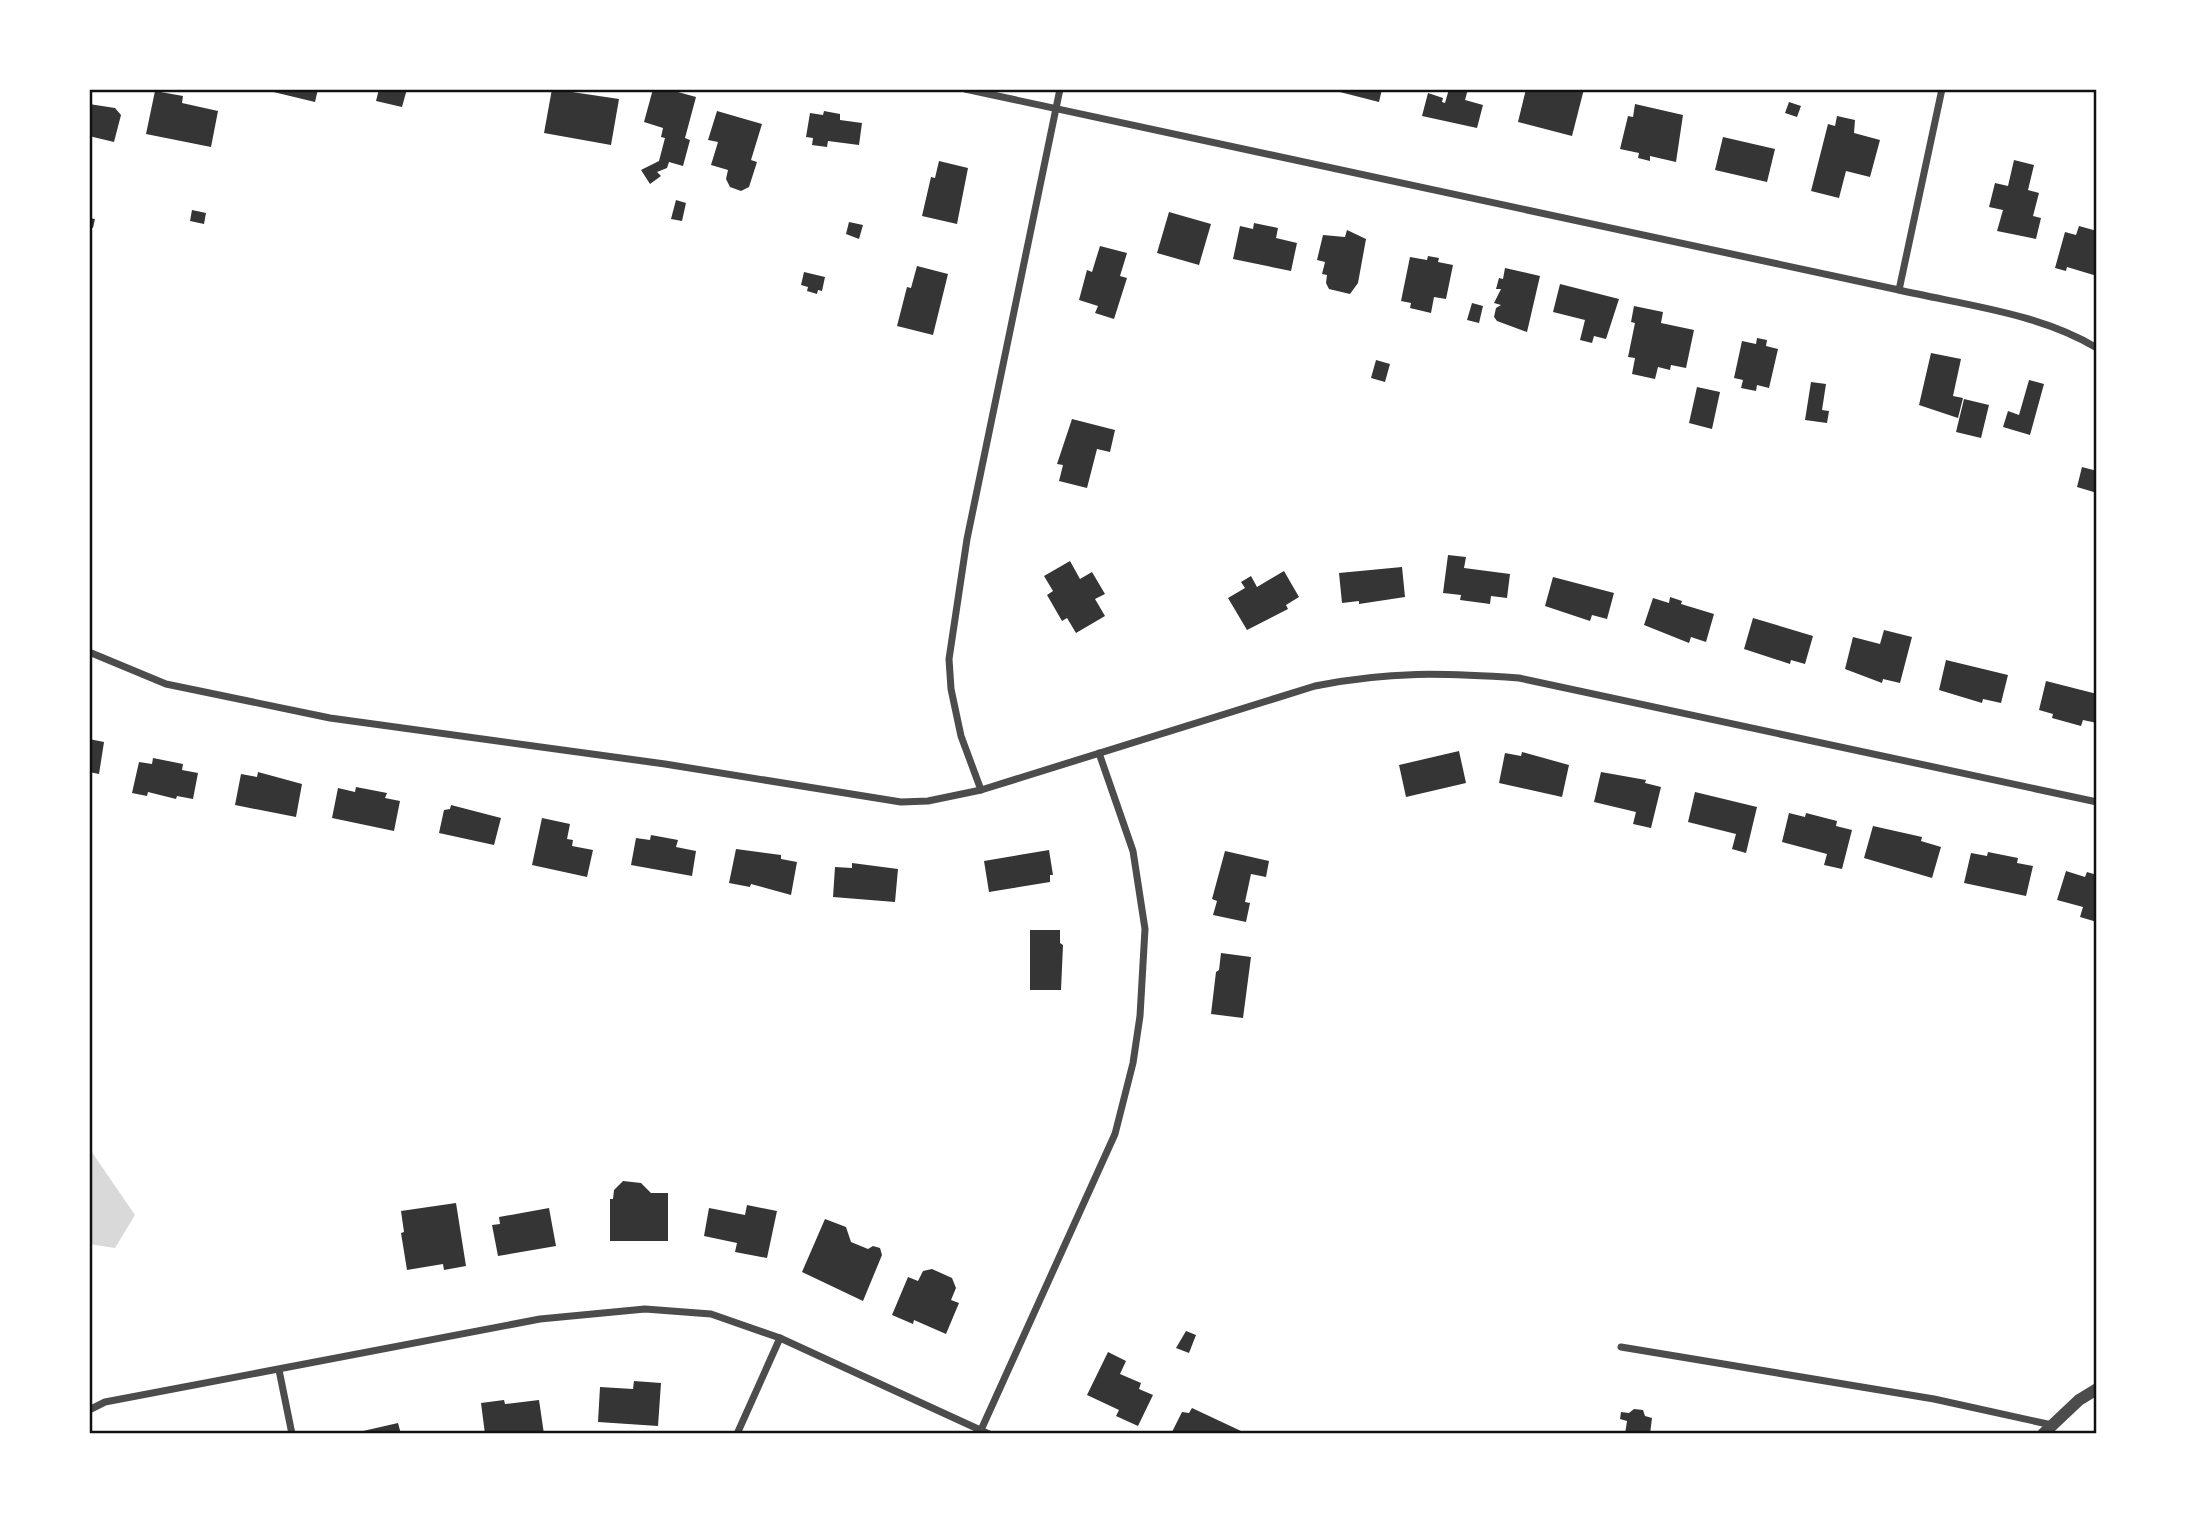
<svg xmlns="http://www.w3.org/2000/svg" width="2186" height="1523" font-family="Literata,serif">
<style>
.water{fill:#d9d9d9}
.building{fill:#353535}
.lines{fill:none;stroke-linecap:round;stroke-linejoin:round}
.minor{stroke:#4c4c4c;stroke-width:7}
.tertiary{stroke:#4c4c4c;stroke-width:12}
.neatline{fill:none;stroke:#111;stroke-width:2.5}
</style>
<rect width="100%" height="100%" fill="#fff"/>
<path class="water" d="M 89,1148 L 135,1215 L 115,1248 L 89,1244 Z"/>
<g class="building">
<path d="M 261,89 L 318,89 L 315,102 Z"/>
<path d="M 379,89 L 407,89 L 402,107 L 376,101 Z"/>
<path d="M 552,89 L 619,99 L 611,145 L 544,133 Z"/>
<path d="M 653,89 L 667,89 L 696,97 L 685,138 L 690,140 L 683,166 L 669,162 L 667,168 L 657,172 L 661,176 L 650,184 L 641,170 L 659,161 L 665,138 L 661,137 L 663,128 L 644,122 Z"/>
<path d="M 1328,89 L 1382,89 L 1379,102 Z"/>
<path d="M 1449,89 L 1468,89 L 1465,100 L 1483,105 L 1477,128 L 1422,116 L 1428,93 L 1443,98 L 1442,102 L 1445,103 Z"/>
<path d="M 1526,89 L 1584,89 L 1572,136 L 1518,122 Z"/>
<path d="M 155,91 L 183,96 L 182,103 L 218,111 L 211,147 L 146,134 Z"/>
<path d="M 1789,102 L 1801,106 L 1797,117 L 1785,113 Z"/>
<path d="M 89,104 L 115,108 L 121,115 L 114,142 L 89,136 Z"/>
<path d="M 1635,104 L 1683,115 L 1676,162 L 1650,156 L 1650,161 L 1638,158 L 1639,153 L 1620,149 L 1628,116 L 1633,117 Z"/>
<path d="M 717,111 L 762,124 L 751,160 L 757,162 L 749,187 L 741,191 L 730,187 L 726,179 L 728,170 L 711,165 L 718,142 L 708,140 Z"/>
<path d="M 824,111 L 840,114 L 840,120 L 862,123 L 859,145 L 828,141 L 827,147 L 812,145 L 813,138 L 806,137 L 810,113 L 823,115 Z"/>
<path d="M 1837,116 L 1855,120 L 1854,133 L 1880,140 L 1870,177 L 1846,171 L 1839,198 L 1811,191 L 1828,124 L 1835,126 Z"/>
<path d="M 1723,137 L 1775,149 L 1767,182 L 1715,170 Z"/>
<path d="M 2014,160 L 2034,165 L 2028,190 L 2039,193 L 2033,216 L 2041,218 L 2036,239 L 1997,231 L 2003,210 L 1989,207 L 1995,183 L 2008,186 Z"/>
<path d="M 939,161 L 968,168 L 957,224 L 922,216 L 931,177 L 935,178 Z"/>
<path d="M 676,200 L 686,203 L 682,221 L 671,219 Z"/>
<path d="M 192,210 L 206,213 L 204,224 L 190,221 Z"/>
<path d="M 1169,212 L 1211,224 L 1199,265 L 1157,253 Z"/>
<path d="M 89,218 L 95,219 L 93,228 L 89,227 Z"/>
<path d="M 849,222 L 863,225 L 859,239 L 846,234 Z"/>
<path d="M 1254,223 L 1278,228 L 1276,238 L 1297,243 L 1291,271 L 1233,259 L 1240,226 L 1253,229 Z"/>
<path d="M 2079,226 L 2097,231 L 2097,276 L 2067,267 L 2066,271 L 2055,268 L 2065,232 L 2076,235 Z"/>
<path d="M 1347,230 L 1366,239 L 1358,283 L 1350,294 L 1329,289 L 1326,283 L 1327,275 L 1322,274 L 1325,262 L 1317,260 L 1323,235 L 1345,237 Z"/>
<path d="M 1100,246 L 1127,253 L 1120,276 L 1127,278 L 1114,319 L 1095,313 L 1098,306 L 1079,300 L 1087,270 L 1092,272 Z"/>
<path d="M 1428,256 L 1439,258 L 1438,262 L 1453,265 L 1446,299 L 1434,297 L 1431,313 L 1410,308 L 1411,303 L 1401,301 L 1410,257 L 1427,260 Z"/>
<path d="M 917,266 L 948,274 L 933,335 L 897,326 L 907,287 L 911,288 Z"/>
<path d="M 1505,268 L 1540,276 L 1527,332 L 1497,321 L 1494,317 L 1496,308 L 1501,305 L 1494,303 L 1501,289 L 1496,289 L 1499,278 L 1503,279 Z"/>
<path d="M 804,272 L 825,277 L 822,291 L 818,290 L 817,294 L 807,291 L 808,287 L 801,285 Z"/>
<path d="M 1560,284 L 1619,299 L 1606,339 L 1594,336 L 1592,343 L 1580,340 L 1585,320 L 1553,312 Z"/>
<path d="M 1472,303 L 1483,306 L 1479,323 L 1467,320 Z"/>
<path d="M 1634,306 L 1663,312 L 1661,323 L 1694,330 L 1686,368 L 1671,365 L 1670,370 L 1658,367 L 1655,379 L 1632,374 L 1635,358 L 1628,357 L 1635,323 L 1631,322 Z"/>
<path d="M 1757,338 L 1767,340 L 1766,346 L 1778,349 L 1769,388 L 1757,385 L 1756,391 L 1741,388 L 1743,380 L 1734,378 L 1742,341 L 1756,344 Z"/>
<path d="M 1931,353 L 1961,359 L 1953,396 L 1963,398 L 1958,418 L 1919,405 Z"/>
<path d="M 1376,360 L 1390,364 L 1385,382 L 1371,378 Z"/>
<path d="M 2029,380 L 2044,384 L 2030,435 L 2003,427 L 2008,411 L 2019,415 Z"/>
<path d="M 1811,382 L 1826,384 L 1822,410 L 1829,411 L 1827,423 L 1805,420 Z"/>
<path d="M 1697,387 L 1720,392 L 1712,429 L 1689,423 Z"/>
<path d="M 1964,399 L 1989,405 L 1981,438 L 1956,432 Z"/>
<path d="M 1072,419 L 1115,430 L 1110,452 L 1097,449 L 1087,488 L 1059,481 L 1063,465 L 1057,464 Z"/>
<path d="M 2082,467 L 2097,471 L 2097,493 L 2077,487 Z"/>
<path d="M 1448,555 L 1466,557 L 1464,568 L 1510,574 L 1507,598 L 1491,596 L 1490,604 L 1460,600 L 1461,595 L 1443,593 Z"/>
<path d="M 1070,561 L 1080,579 L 1092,572 L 1105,594 L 1095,599 L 1105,616 L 1076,633 L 1067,618 L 1062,621 L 1047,595 L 1053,591 L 1044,576 Z"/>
<path d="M 1402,567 L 1405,597 L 1359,604 L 1359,601 L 1342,603 L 1339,573 Z"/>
<path d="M 1284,571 L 1299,597 L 1286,605 L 1288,609 L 1247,630 L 1228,598 L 1245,588 L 1241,582 L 1251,576 L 1257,587 Z"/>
<path d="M 1553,577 L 1614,593 L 1607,619 L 1592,615 L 1590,621 L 1545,606 Z"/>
<path d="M 1670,597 L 1682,601 L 1681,604 L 1714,614 L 1706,642 L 1691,637 L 1689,643 L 1644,625 L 1653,598 L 1669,603 Z"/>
<path d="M 1753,618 L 1813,636 L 1805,664 L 1791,660 L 1790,664 L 1744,649 Z"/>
<path d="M 1884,630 L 1912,637 L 1900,683 L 1883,679 L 1882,683 L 1845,669 L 1853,637 L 1880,644 Z"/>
<path d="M 1946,660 L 2008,675 L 2001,703 L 1983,699 L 1982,703 L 1939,690 Z"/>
<path d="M 2046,681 L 2097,694 L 2097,723 L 2083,720 L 2081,726 L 2052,718 L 2053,714 L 2039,710 Z"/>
<path d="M 89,739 L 104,742 L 99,774 L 89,772 Z"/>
<path d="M 1459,751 L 1466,783 L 1406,797 L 1399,765 Z"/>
<path d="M 1522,752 L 1569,765 L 1562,797 L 1499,783 L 1505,753 L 1521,756 Z"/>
<path d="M 153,758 L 183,764 L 182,770 L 198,773 L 193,799 L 177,796 L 176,799 L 148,792 L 147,796 L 132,793 L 139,762 L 152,764 Z"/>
<path d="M 258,772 L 302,784 L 296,817 L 235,805 L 241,774 L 257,777 Z"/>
<path d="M 1601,772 L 1646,780 L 1645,783 L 1661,787 L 1651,828 L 1633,824 L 1636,812 L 1594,802 Z"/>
<path d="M 356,787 L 387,793 L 385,798 L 400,801 L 394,831 L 332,818 L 338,788 L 355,792 Z"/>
<path d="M 1695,792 L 1757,807 L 1746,853 L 1732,849 L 1736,834 L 1688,822 Z"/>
<path d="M 451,805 L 501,818 L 494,845 L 439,833 L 444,810 L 450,809 Z"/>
<path d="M 1789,813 L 1805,817 L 1806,813 L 1837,821 L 1836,826 L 1852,830 L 1842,869 L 1824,865 L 1827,854 L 1782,842 Z"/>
<path d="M 542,818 L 570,824 L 567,839 L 573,840 L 572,846 L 593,850 L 587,877 L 532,865 Z"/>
<path d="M 1873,826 L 1922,837 L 1921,841 L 1941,847 L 1932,878 L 1864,858 Z"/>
<path d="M 651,835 L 678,840 L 676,847 L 696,851 L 692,876 L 631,865 L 636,838 L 650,840 Z"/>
<path d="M 736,849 L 781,855 L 781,859 L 797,862 L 791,895 L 751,884 L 750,887 L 729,883 Z"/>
<path d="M 1049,850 L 1053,875 L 1050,875 L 1050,882 L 989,892 L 984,861 Z"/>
<path d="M 1225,851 L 1269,861 L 1266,877 L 1251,874 L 1245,902 L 1250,903 L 1246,922 L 1213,915 L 1217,901 L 1212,899 Z"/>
<path d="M 1988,852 L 2018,858 L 2017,863 L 2033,866 L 2026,896 L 1964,883 L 1971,853 L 1987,856 Z"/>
<path d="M 852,863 L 898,869 L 895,902 L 833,897 L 835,867 L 852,868 Z"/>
<path d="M 2066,871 L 2085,877 L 2087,872 L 2097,875 L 2097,922 L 2080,917 L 2083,907 L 2057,900 Z"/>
<path d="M 1030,930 L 1060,930 L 1060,943 L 1063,945 L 1061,990 L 1030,990 Z"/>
<path d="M 1221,953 L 1251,957 L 1243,1018 L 1211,1014 L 1216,972 L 1219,970 Z"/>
<path d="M 623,1181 L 641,1183 L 651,1193 L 668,1193 L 668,1241 L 610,1241 L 610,1199 L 613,1199 L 614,1190 Z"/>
<path d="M 456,1203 L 466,1266 L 444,1270 L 443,1264 L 407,1270 L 401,1233 L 404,1232 L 401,1211 Z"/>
<path d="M 747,1205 L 777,1211 L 767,1258 L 735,1252 L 737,1243 L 704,1236 L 709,1208 L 745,1215 Z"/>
<path d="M 549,1208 L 556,1246 L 498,1256 L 492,1225 L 500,1224 L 499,1217 Z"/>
<path d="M 825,1219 L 846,1227 L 851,1242 L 868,1249 L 873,1246 L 880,1248 L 882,1255 L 863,1301 L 802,1272 Z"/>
<path d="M 932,1269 L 952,1278 L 956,1288 L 951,1300 L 959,1303 L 946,1334 L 914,1320 L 913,1324 L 892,1315 L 908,1277 L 918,1281 L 923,1271 Z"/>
<path d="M 1186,1331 L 1196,1335 L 1189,1353 L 1176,1348 Z"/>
<path d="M 1108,1352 L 1126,1361 L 1120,1374 L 1141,1383 L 1139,1389 L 1153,1395 L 1138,1426 L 1116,1416 L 1119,1410 L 1087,1395 Z"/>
<path d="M 634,1381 L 661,1383 L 658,1426 L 598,1422 L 600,1387 L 633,1389 Z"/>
<path d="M 504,1400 L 505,1404 L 539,1400 L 544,1434 L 485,1434 L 481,1403 Z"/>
<path d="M 1192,1408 L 1241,1431 L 1239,1434 L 1171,1434 L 1182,1412 L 1189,1413 Z"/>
<path d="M 1634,1409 L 1643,1410 L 1645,1416 L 1652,1418 L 1650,1434 L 1625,1434 L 1627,1421 L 1620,1419 L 1621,1412 L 1629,1413 Z"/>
<path d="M 398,1423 L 401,1434 L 363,1434 L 363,1431 Z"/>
</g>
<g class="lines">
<g class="minor">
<path d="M 965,89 L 1899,290 C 1964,305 2039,313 2097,348"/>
<path d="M 1899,290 L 1942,89"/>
<path d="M 89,652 L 166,684 L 330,718 L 665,764 L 901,802 L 928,801 L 981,790 L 1315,686 C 1390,671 1443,673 1519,678 L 2097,802"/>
<path d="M 981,790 L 961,736 L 951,689 L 949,659 L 967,539 L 1060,89"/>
<path d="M 1621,1347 L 1934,1399 L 2052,1425"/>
<path d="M 279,1370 L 292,1434"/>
<path d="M 89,1410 L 105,1402 L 540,1319 L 645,1309 L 711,1314 L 780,1338 L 989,1434"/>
<path d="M 981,1430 L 1115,1134 L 1133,1063 L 1140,1016 L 1145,929 L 1133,851 L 1099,753"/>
<path d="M 737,1434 L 780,1338"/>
</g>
<path class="tertiary" d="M 2043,1434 L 2079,1400 L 2097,1389"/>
</g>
<rect width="2186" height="1523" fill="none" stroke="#ffffff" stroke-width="182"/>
<rect x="91" y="91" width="2004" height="1341" class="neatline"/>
</svg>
